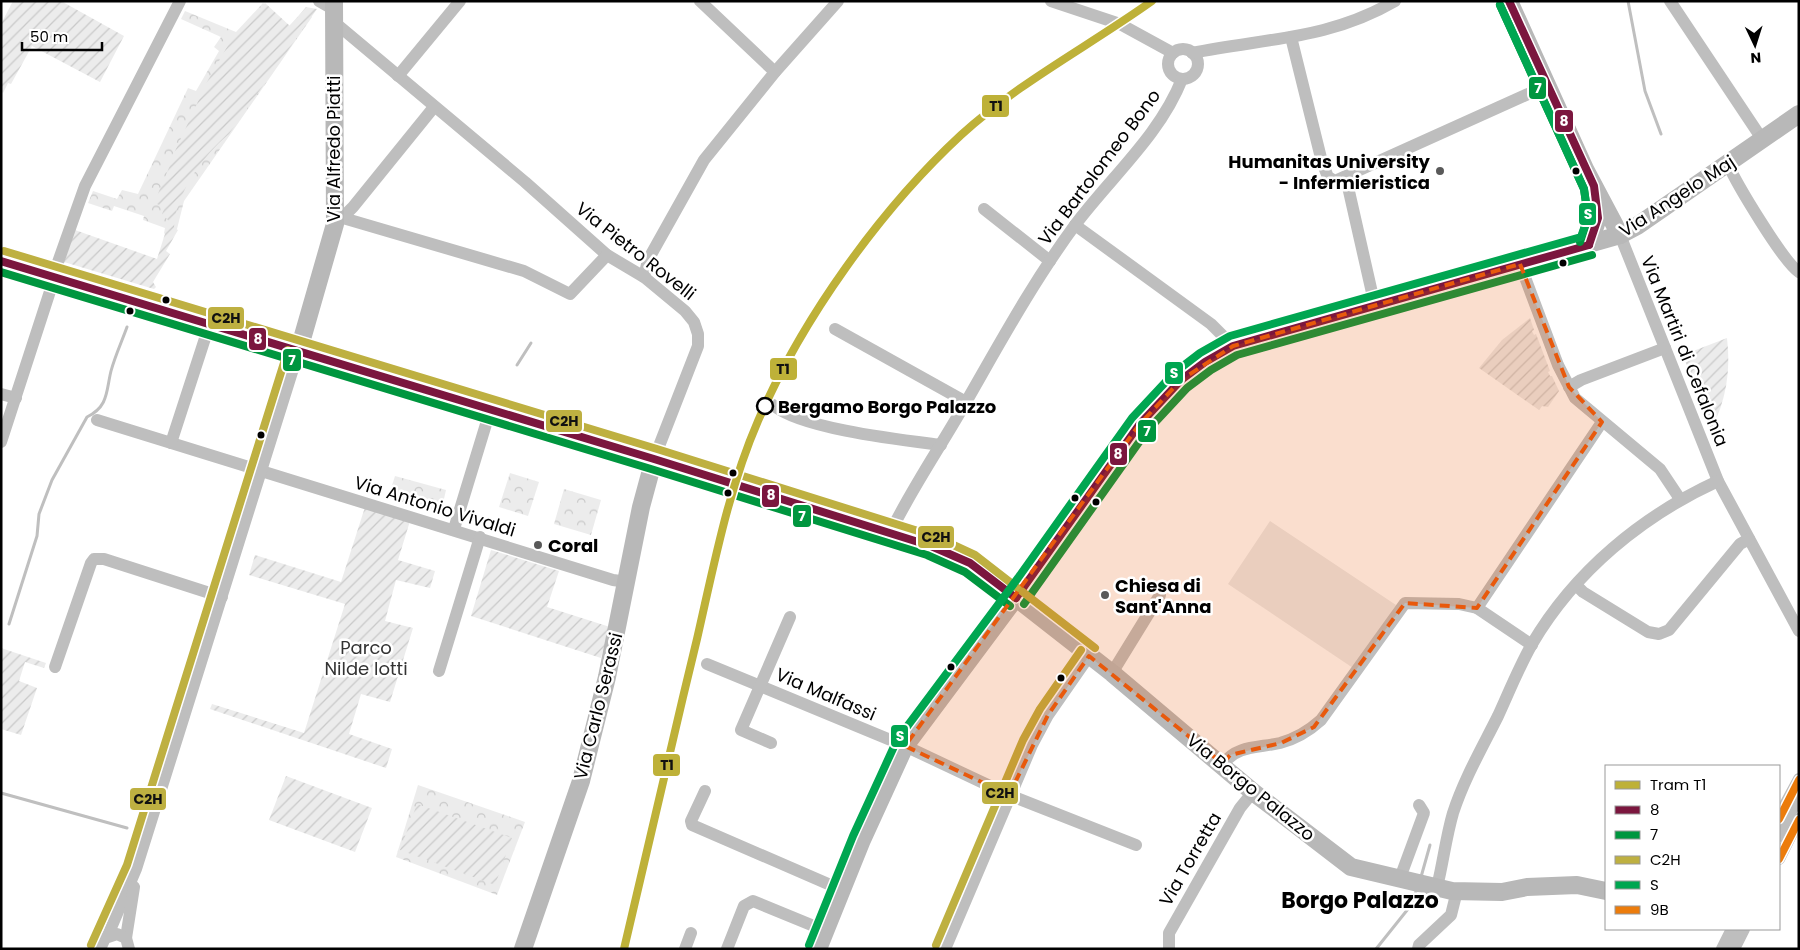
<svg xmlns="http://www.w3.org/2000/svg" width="1800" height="950" font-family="Poppins,sans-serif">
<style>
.park{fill:url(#park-crowns)}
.garden{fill:url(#garden-furrows)}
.pitch{fill:#ececec}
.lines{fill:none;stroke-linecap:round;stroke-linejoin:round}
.stream{stroke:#bfbfbf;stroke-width:3}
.street{stroke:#bebebe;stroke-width:12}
.secondary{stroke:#b8b8b8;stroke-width:18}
.bus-1-casing{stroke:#fff;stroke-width:11}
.bus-2-casing{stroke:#fff;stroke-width:11}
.bus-3-casing{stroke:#fff;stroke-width:11}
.bus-4-casing{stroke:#fff;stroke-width:11}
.bus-5-casing{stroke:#fff;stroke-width:11}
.bus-1{stroke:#7b163e;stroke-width:8}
.bus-2{stroke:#00963f;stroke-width:8}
.bus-3{stroke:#beb041;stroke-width:8}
.bus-4{stroke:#00a651;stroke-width:8}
.bus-5{stroke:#ec7c0c;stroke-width:8}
.tram-1-casing{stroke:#fff;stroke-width:11}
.tram-1{stroke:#beb138;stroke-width:8}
.marked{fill:#e8590c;fill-opacity:0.2;stroke:#e8590c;stroke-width:4;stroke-dasharray:10 6;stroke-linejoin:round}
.poi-dot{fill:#595959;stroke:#fff;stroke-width:2}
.bus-dot{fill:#000;stroke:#fff;stroke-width:2}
.stop-dot{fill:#fff;stroke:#000;stroke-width:2.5}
.labels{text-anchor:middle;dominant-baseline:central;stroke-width:5;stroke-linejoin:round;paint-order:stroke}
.street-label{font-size:18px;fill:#000;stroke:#fff}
.poi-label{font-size:18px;font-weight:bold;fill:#000;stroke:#fff;text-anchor:start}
.stop-label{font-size:18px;font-weight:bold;fill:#000;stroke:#fff;text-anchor:start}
.park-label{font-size:18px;fill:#333;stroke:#fff}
.district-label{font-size:22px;font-weight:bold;fill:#000;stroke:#fff}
.line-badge{stroke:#fff;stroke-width:2}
.badge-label{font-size:14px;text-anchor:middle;font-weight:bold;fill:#fff}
.pale-badge-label{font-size:14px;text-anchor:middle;font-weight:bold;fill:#111}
</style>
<defs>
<pattern id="park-crowns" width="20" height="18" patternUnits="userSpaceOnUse" patternTransform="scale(1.25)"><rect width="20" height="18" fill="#ececec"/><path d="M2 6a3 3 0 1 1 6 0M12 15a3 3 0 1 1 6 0" fill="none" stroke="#c9c9c9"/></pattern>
<pattern id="garden-furrows" width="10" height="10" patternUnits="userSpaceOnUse" patternTransform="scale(1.25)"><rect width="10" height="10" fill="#ececec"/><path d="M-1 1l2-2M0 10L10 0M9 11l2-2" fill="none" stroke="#c9c9c9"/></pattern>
</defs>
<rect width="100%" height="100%" fill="#fff"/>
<g class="park">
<path d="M 263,3 L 289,26 L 305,9 L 312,17 L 184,201 L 177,229 L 171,241 L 164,233 L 165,228 L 143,220 L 144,216 L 114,206 L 112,211 L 88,203 L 93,191 L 117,199 L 122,190 L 138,194 L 188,88 L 196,91 L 219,51 L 214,47 L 221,37 L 181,19 L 185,11 L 236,32 Z"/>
<path d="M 510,473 L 539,482 L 528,516 L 499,507 Z"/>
<path d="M 395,476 L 446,490 L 441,512 L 388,498 Z"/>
<path d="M 564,489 L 601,500 L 591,535 L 554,524 Z"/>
<path d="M 418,785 L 525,822 L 497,895 L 396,857 Z"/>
</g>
<g class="garden">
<path d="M 13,1 L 61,1 L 124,36 L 100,82 L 32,46 L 11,84 L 8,83 L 3,93 L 1,91 L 1,24 Z"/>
<path d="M 265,3 L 290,26 L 306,7 L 317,9 L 229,134 C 203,155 175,195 174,228 L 178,230 L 166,251 L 170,254 L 153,282 L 156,287 L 154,289 L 64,262 L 75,230 L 157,259 L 169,221 L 162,214 L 165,207 L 154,203 L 171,163 L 170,162 L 207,82 L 231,40 Z"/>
<path d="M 1530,318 L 1534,330 L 1532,331 L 1534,335 L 1536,334 L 1550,371 L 1548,372 L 1550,376 L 1552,376 L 1559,391 L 1548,407 L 1542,406 L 1539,410 L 1479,368 L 1502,340 Z"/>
<path d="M 1727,338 C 1731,371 1726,401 1711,430 L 1683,355 Z"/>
<path d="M 365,507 L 410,521 L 398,560 L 435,571 L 430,588 L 396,580 L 385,621 L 413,628 L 390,702 L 361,694 L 349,734 L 392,749 L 386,768 L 210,709 L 212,704 L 304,733 L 345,604 L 249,575 L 255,555 L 341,582 Z"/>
<path d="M 491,550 L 559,571 L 547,607 L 610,627 L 601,658 L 471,616 Z"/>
<path d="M 1,648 L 46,663 L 44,668 L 25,662 L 19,681 L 37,688 L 21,735 L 1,729 Z"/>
<path d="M 286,776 L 372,808 L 355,852 L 269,820 Z"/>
<path d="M 417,804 L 512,838 L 495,885 L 400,850 Z"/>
</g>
<path class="pitch" d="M 1270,521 L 1396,605 L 1353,668 L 1228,584 Z"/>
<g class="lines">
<g class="stream">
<path d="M 1628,1 L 1645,91 L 1661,134"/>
<path d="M 517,365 L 531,343"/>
<path d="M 9,624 L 37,536 L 39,514 L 52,480 L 87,417 C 109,406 106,391 111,371 C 115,356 122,341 127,327"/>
<path d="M 1,793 L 127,828"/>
<path d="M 1421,877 L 1430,845"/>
<path d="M 1376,949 L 1412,904 L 1417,888"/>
</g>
<g class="street">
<path d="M 319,1 L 333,9"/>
<path d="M 700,1 L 775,72"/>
<path d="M 1051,1 L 1120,24 L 1173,53"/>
<path d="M 1670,1 L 1762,139"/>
<path d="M 333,21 L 525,182 L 607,255 L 644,277 L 685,311 L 694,322 L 698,334 L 698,346 L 654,459"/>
<path d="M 1291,37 L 1322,162 L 1328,177 L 1335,181 L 1548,85"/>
<circle cx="1183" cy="64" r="15"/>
<path d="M 1192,53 C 1265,38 1328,40 1395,1"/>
<path d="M 398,76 L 460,1"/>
<path d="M 1728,164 C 1736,183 1784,263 1799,272"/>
<path d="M 1346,178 L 1375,306"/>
<path d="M 984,209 L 1050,261"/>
<path d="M 343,218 L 524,271 L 570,294 L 607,255"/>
<path d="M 338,222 L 353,207 L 434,107"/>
<path d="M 1075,225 L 1211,324 L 1233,346"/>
<path d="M 1620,235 L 1718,481 L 1799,631"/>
<path d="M 1520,264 L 1558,365 L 1575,398 L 1660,469 L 1680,499"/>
<path d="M 644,277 L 648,260 L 704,160 L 775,72 L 838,1"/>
<path d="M 835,329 L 966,402"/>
<path d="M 1569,387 L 1581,380 L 1665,348"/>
<path d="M 1,394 L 16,398"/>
<path d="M 773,405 C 801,429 902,440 941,445"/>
<path d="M 97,420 L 613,580 L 627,582"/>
<path d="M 1,442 L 54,279 L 57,265 L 85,186 L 180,1"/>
<path d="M 171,443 L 209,326"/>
<path d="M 454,529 L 490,411"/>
<path d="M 890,533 C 912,488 941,446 966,402 C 1001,341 1033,282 1075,225 C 1111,177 1160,135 1182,79"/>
<path d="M 1576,585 L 1583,592 L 1648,632 L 1659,634 L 1669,630 L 1740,544 L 1749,539"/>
<path d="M 1477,608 L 1602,422"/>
<path d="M 707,664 L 905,746 L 1009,795 L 1136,845"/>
<path d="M 55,667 L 91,563 L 94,559 L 104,559 L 222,597"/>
<path d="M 439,671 L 480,537"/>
<path d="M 1112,673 L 1160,595"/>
<path d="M 771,743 L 741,730 L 790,617"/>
<path d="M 1223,764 C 1237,745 1259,748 1280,743 C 1295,739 1310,730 1321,720 L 1405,603 L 1459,604 L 1477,608 L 1532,645"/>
<path d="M 705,791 L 691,821 L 692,825 L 842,890"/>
<path d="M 1786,803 L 1799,779"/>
<path d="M 1779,836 L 1799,795"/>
<path d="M 1779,859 L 1799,819"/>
<path d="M 1400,878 L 1424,813 L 1419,805"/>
<path d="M 1437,887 C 1443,863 1446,837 1453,813 C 1464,779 1482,748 1498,716 C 1509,692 1519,667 1532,644 C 1575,571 1642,516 1718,481"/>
<path d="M 108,935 L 136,869 L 298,353"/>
<path d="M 126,938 L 134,887"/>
<path d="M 100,949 L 105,938 L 117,934 L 126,938 L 129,949"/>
<path d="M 685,949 L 691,933"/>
<path d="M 727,949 L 744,906 L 753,901 L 826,931"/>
<path d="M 945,949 L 1032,745 L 1048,715 L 1089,656"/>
<path d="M 1169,949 L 1169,933 L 1240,808 L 1253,792"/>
<path d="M 1418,949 L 1419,945 L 1451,915 L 1457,891"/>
<path d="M 1722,949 L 1732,929"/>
<path d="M 1734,949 L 1744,929"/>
</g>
<g class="secondary">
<path d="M 1509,1 L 1585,169 L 1620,235"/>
<path d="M 1589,245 L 1598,218 L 1597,199"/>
<path d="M 1,261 L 490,411 L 654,459 L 931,546 L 970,563 L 1002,587 L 1112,673 L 1253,792 L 1351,867 L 1452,891 L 1502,892 L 1527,887 L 1577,885 L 1606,891"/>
<path d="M 298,353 L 335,224 L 334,1"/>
<path d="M 523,949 L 581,781 L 607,677 L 641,507 L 654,459"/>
<path d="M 818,949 L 862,840 L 905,746 L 1026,584 L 1139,425 L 1170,390 L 1181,380 L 1205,362 L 1233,346 L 1620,235 L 1637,226 L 1799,114"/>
</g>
<g class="bus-1-casing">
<g id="bus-1">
<path d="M 1509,1 L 1594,186 L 1598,218 L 1589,245"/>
<path d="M 1,261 L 654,459 L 931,546 L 970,563 L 1016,598"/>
<path d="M 1016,598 L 1139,425 L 1181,380 L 1205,362 L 1233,346 L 1589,245"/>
</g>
</g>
<g class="bus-2-casing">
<g id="bus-2">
<path d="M 1500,5 L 1584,189 L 1588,217 L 1580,242"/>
<path d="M 1,272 L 651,469 L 927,555 L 965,572 L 1010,606"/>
<path d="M 1024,604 L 1147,431 L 1187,388 L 1211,370 L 1237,355 L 1592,255"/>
</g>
</g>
<g class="bus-3-casing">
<g id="bus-3">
<path d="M 4,251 L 657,449 L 934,536 L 975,555 L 1095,648"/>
<path d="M 91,945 L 127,865 L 288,350"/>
<path d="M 936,945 L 1023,740 L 1040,709 L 1081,650"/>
</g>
</g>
<g class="bus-4-casing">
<path id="bus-4" d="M 809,945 L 853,836 L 897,740 L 1018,578 L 1132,418 L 1174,373 L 1200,353 L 1230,336 L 1581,237 L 1588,217 L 1584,189 L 1500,5"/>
</g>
<g class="bus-5-casing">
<g id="bus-5">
<path d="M 1779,819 L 1799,780"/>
<path d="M 1779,859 L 1799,820"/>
</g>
</g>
<use href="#bus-1" class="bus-1"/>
<use href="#bus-2" class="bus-2"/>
<use href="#bus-3" class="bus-3"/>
<use href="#bus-4" class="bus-4"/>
<use href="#bus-5" class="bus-5"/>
<g class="tram-1-casing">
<path id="tram-1" d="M 624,949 C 648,845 672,742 697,639 C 714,565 728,490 758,421 C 802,319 880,210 961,135 C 1018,83 1089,46 1152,1"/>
</g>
<use href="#tram-1" class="tram-1"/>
</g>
<path class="marked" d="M 1520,264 L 1569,387 L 1602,422 L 1477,608 L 1405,603 L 1314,727 L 1281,743 L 1230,755 L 1223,764 L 1089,656 L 1048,715 L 1009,795 L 905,746 L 1139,425 L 1181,380 L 1233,346 Z"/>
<g class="poi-dot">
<circle cx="1440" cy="171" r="5"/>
<circle cx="538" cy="545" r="5"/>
<circle cx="1105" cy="595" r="5"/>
</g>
<g class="bus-dot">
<circle cx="1576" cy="171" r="4.5"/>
<circle cx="1563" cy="263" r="4.5"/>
<circle cx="166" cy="300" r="4.5"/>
<circle cx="130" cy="311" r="4.5"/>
<circle cx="261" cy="435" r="4.5"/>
<circle cx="733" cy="473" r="4.5"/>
<circle cx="728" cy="493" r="4.5"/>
<circle cx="1075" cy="498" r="4.5"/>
<circle cx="1096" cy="502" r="4.5"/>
<circle cx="951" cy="667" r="4.5"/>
<circle cx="1061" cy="678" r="4.5"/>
</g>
<circle class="stop-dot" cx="765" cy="406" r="8"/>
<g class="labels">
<g class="street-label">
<text transform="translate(333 149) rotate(-90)">Via Alfredo Piatti</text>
<text transform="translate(1099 167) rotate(-53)">Via Bartolomeo Bono</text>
<text transform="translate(1677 196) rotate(-33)">Via Angelo Maj</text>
<text transform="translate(636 251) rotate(38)">Via Pietro Rovelli</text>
<text transform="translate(1685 351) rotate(68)">Via Martiri di Cefalonia</text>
<text transform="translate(435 506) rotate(17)">Via Antonio Vivaldi</text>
<text transform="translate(826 694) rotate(23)">Via Malfassi</text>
<text transform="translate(598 706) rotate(-76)">Via Carlo Serassi</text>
<text transform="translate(1251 787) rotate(39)">Via Borgo Palazzo</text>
<text transform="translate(1190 859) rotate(-60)">Via Torretta</text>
</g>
<g class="poi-label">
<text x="1430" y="161" text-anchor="end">Humanitas University<tspan x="1430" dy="21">- Infermieristica</tspan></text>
<text x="548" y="545">Coral</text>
<text x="1115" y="585">Chiesa di<tspan x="1115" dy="21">Sant'Anna</tspan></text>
</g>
<g class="stop-label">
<text x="778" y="406">Bergamo Borgo Palazzo</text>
</g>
<g class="park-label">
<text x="366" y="647">Parco<tspan x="366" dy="21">Nilde Iotti</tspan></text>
</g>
<g class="district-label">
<text x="1360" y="900">Borgo Palazzo</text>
</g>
</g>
<g class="line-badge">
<rect x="1528" y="76" width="19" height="24" rx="5" fill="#00963f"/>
<rect x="981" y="94" width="29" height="24" rx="5" fill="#beb138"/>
<rect x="1554" y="109" width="20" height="24" rx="5" fill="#7b163e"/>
<rect x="1578" y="202" width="19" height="24" rx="5" fill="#00a651"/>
<rect x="207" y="306" width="38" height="24" rx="5" fill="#beb041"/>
<rect x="248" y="327" width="19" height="24" rx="5" fill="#7b163e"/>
<rect x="282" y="348" width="20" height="24" rx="5" fill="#00963f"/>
<rect x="769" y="357" width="29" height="24" rx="5" fill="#beb138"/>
<rect x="1164" y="361" width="20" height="24" rx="5" fill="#00a651"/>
<rect x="545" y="409" width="38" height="24" rx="5" fill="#beb041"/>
<rect x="1137" y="419" width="20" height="24" rx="5" fill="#00963f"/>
<rect x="1109" y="442" width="19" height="24" rx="5" fill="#7b163e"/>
<rect x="761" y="484" width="19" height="24" rx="5" fill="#7b163e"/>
<rect x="792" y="504" width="20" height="24" rx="5" fill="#00963f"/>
<rect x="917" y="525" width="38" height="24" rx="5" fill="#beb041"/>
<rect x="890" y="724" width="19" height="24" rx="5" fill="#00a651"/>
<rect x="652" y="753" width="29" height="24" rx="5" fill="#beb138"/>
<rect x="981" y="781" width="38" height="24" rx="5" fill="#beb041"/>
<rect x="129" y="787" width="38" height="24" rx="5" fill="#beb041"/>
</g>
<g class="badge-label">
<text x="1538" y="93">7</text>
<text x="1564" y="126">8</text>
<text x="1588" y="219">S</text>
<text x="258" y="344">8</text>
<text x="292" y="365">7</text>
<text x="1174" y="378">S</text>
<text x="1147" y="436">7</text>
<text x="1118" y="459">8</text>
<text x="771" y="500">8</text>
<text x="802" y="521">7</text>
<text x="900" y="741">S</text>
</g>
<g class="pale-badge-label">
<text x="996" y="111">T1</text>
<text x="226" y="323">C2H</text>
<text x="783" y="374">T1</text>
<text x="564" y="426">C2H</text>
<text x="936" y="542">C2H</text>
<text x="667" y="770">T1</text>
<text x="1000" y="798">C2H</text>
<text x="148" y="804">C2H</text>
</g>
<rect width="1800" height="950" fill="none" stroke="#000000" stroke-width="5"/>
<rect x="1605" y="765" width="175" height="165" fill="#ffffff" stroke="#999999"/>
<rect x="1615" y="781" width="25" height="8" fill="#beb138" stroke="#999999"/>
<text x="1650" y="790" font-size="15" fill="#000000">Tram T1</text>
<rect x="1615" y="806" width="25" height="8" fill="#7b163e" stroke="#999999"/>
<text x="1650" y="815" font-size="15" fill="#000000">8</text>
<rect x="1615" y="831" width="25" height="8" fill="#00963f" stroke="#999999"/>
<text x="1650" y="840" font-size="15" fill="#000000">7</text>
<rect x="1615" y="856" width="25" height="8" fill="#beb041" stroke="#999999"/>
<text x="1650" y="865" font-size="15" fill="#000000">C2H</text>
<rect x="1615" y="881" width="25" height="8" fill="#00a651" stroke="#999999"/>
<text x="1650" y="890" font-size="15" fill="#000000">S</text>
<rect x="1615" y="906" width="25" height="8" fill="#ec7c0c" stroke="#999999"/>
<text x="1650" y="915" font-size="15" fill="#000000">9B</text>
<g transform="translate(1755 45) rotate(176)" stroke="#ffffff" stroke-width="4" paint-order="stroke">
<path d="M0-4L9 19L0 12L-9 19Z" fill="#000000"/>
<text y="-8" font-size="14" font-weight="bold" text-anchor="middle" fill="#000000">N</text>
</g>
<path d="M22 42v8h80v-8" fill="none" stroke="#000000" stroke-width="2.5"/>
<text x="30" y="42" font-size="15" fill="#000000" stroke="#ffffff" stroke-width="4" paint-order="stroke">50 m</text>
</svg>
